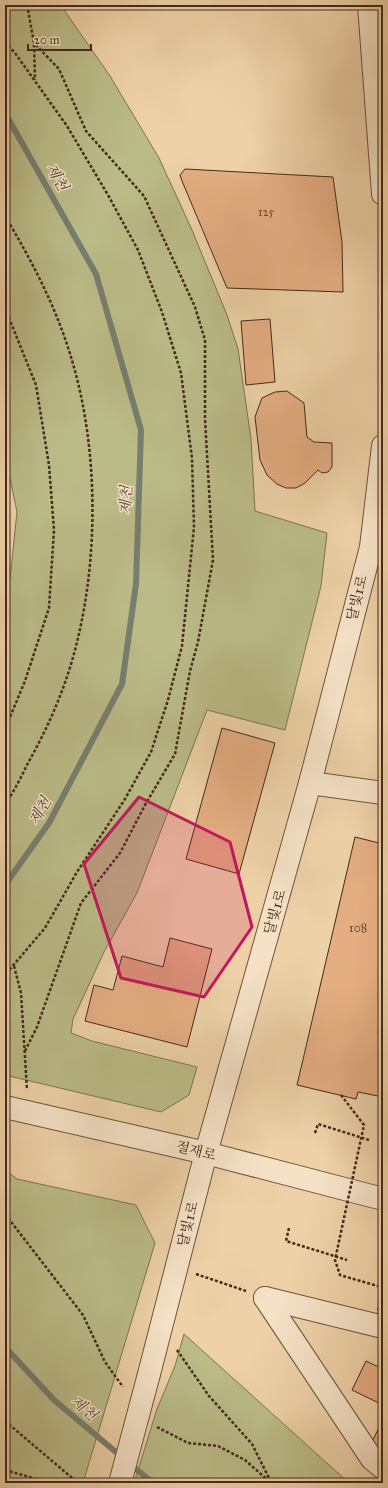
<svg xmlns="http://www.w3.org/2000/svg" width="388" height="1488" font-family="'IM FELL Great Primer','Noto Serif KR',serif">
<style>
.green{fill:#babb87;stroke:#7f7250}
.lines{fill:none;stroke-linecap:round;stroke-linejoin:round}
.stream{stroke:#777f6e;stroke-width:6}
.building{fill:#e4ad82;stroke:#442a1a}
.minor-casing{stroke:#6e543d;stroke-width:24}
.path{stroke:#442a1a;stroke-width:2.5;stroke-dasharray:3 2;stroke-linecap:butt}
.minor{stroke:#f4e1c6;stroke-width:22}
.minor-bridge-casing{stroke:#6e543d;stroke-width:24;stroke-linecap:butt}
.path-bridge{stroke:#442a1a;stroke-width:2.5;stroke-dasharray:3 2;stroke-linecap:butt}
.minor-bridge{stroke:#f4e1c6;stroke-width:22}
.marked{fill:#c2185b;fill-opacity:0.2;stroke:#c2185b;stroke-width:3;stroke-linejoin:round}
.labels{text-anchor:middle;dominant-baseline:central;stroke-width:3;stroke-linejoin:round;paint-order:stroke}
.number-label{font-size:12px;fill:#6c4b34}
.street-label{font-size:14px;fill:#442a1a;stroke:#f4e1c6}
.water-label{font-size:15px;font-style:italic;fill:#554636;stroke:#f4e1c6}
</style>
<rect width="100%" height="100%" fill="#eed1a7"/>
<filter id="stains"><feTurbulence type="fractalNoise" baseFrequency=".005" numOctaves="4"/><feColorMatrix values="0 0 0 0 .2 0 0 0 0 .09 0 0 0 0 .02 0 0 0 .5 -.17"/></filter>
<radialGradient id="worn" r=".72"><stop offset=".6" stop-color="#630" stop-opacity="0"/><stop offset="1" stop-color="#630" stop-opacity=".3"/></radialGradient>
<g class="green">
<path d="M 5,5 L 62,7 L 110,76 L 159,158 L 192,230 L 227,315 L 238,349 L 251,439 L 255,511 L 327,533 L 321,586 L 285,730 L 207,710 L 137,893 L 104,952 L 73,1019 L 71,1033 L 92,1041 L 197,1067 L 189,1095 L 161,1112 L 5,1075 L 5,626 L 17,512 L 5,454 Z"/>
<path d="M 5,1170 L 17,1179 L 136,1205 L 155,1243 L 83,1483 L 5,1483 Z"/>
<path d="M 184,1334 L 349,1483 L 134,1483 L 157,1409 L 175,1366 Z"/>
</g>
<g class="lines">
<g class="stream">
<path d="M 5,113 L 96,274 L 141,430 L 136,584 L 122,684 L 49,823 L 5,885"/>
<path d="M 5,1347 L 54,1400 L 123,1458"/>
<path d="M 130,1464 L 153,1483"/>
</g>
</g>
<g class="building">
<path d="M 185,169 L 333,177 L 342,242 L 343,292 L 227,288 L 182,181 L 180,175 Z"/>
<path d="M 270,319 L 275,382 L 246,385 L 241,321 Z"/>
<path d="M 287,391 L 304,403 L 307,437 L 314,442 L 332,443 L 332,467 L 328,472 L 322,473 L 318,470 L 305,483 L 296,488 L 286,488 L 277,484 L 267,475 L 260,460 L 255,417 L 262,398 L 275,392 Z"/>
<path d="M 222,728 L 275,743 L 239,874 L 186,859 Z"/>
<path d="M 355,837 L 383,844 L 383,1013 L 378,1033 L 383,1034 L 383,1097 L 358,1092 L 356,1099 L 297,1085 Z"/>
<path d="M 170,938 L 212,949 L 187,1047 L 85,1021 L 94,985 L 113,990 L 122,956 L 163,967 Z"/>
<path d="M 366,1361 L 383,1369 L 383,1405 L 352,1390 Z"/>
<path d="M 383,1419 L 383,1450 L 371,1444 Z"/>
</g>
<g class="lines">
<g class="minor-casing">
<g id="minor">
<path d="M 369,5 L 383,194"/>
<path d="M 310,783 L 383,793"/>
<path d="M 5,1107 L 206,1153 L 383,1199"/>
<path d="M 265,1298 L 372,1459 L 383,1468"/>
<path d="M 265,1298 L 383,1327"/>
<path d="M 149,1374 L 206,1153 L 310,783 L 371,547 L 383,446"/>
</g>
</g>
<g class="path">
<path d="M 27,5 L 34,43 L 35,80"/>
<path d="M 5,42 L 15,53 L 67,126 L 108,195 L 138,250 L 162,312 L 181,373 L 192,458 L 194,527 L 182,646 L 168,700 L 151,752 L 125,799 L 77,872 L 45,928 L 5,975"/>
<path d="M 5,216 C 32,261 56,307 71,357 C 98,445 99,553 77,642 C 67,684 49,726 28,763 C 21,777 14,792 5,804"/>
<path d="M 5,308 L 36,385 L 49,465 L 54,530 L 49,608 L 25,681 L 5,729"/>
<path d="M 14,966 L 21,993 L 27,1090"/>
<path d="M 25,1051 L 37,1027 L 81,903 L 120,853 L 145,805 L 175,754 L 190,671 L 198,642 L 213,560 L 205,419 L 205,340 L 195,307 L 144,196 L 86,131 L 59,69 L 34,43"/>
<path d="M 315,1133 L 318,1124 L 369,1140"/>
<path d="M 5,1214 L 83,1315 L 105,1362 L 123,1387"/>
<path d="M 289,1228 L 286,1241 L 347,1260"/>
<path d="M 196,1274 L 246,1291"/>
<path d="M 177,1350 L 209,1396 L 252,1444 L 271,1482"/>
<path d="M 5,1421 L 78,1483"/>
<path d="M 157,1427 L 188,1443 L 218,1446 L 245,1460 L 271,1483"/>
<path d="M 5,1470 L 50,1483"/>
</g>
<use href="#minor" class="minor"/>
<g class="minor-bridge-casing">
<path id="minor-bridge" d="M 120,1483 L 149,1374"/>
</g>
<path class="path-bridge" d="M 341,1095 L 364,1125 L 335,1260 L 340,1275 L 381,1287 L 378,1313"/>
<use href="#minor-bridge" class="minor-bridge"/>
</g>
<path class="marked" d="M 139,797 L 230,842 L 252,927 L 204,997 L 121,978 L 84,864 Z"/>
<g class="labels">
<g class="number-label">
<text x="266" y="212">125</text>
<text x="358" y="928">108</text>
</g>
<g class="street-label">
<text transform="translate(357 598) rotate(-76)">달빛1로</text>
<text transform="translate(275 912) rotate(-74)">달빛1로</text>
<text transform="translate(196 1151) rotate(14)">절재로</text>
<text transform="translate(188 1224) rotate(-76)">달빛1로</text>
</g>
<g class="water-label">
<text transform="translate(57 177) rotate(60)">제천</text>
<text transform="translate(126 500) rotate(-88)">제천</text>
<text transform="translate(40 811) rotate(-60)">제천</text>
<text transform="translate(84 1408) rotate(40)">제천</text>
</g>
</g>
<rect width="388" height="1488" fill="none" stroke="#eed1a7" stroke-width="20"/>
<rect x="6" y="6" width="376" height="1476" fill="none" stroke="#442a1a" stroke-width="2"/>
<rect x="10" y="10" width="368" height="1468" fill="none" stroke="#442a1a"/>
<path d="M28 44v6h63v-6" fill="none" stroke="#442a1a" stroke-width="2"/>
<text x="34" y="44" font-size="12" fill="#442a1a" stroke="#f4e1c6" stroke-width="3" paint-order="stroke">20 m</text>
<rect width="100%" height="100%" filter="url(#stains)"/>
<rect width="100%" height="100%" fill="url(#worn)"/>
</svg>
